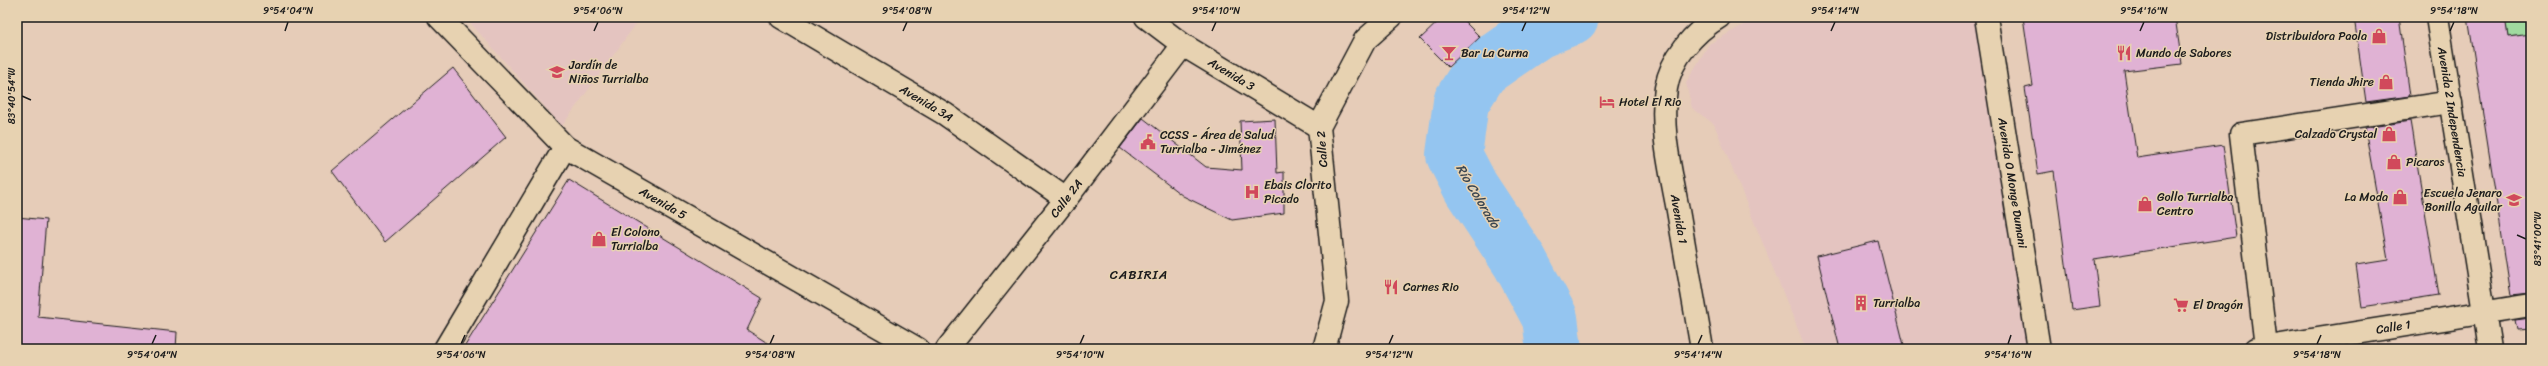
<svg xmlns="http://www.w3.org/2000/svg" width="2548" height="366" font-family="Sriracha,sans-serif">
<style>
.built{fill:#e4c4c0}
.green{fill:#a0da9f;stroke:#5e7b5e}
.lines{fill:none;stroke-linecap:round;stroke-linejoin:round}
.river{stroke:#94c5f0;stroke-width:56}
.building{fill:#e0b2d4;stroke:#1c1c1c}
.minor-casing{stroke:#1c1c1c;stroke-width:25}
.major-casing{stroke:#1c1c1c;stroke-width:25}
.minor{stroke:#e7d2b1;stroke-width:22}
.major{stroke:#e7d2b1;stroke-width:22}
.ticks{fill:none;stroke:#1c1c1c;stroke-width:1.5}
.labels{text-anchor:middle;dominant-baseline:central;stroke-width:3;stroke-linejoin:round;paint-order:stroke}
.poi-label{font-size:12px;fill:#1c1c1c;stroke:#e7d2b1;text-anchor:start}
.street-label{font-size:12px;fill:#1c1c1c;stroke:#e7d2b1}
.water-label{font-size:13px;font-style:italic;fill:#3a4651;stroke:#e7d2b1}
.neighbourhood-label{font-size:13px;letter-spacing:1px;fill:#1c1c1c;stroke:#e7d2b1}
.neatline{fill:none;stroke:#1c1c1c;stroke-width:1.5}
.ticks-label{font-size:10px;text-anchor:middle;fill:#1c1c1c}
</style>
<rect width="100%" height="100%" fill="#e6ccb8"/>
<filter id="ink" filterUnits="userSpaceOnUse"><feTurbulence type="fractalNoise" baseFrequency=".025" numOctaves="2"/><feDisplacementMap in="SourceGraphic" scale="8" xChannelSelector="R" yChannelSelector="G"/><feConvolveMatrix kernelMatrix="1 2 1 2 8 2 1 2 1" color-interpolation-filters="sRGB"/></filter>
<g filter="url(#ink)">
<g class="built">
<path d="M 465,17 L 641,17 L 562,126 Z"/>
<path d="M 1758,17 L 1975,17 L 2027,349 L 1806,349 L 1714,124 L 1692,108 L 1686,83 L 1709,44 Z"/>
</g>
<path class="green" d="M 2505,17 L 2531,17 L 2531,34 L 2508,37 Z"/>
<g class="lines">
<path class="river" d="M 1554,349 L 1550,318 L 1520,262 L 1471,188 L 1454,155 L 1461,102 L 1481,70 L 1537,31 L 1571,17"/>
</g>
<g class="building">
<path d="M 1443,17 L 1460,17 L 1480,37 L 1448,67 L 1420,39 Z"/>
<path d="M 2023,17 L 2175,17 L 2182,64 L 2124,71 L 2137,158 L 2223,145 L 2236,237 L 2094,259 L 2100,306 L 2072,310 L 2054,171 L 2038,174 L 2025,88 L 2033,86 Z"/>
<path d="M 2354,17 L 2399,17 L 2410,96 L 2366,102 Z"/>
<path d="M 2468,17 L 2505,17 L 2508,37 L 2531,34 L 2531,293 L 2511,295 Z"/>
<path d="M 453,68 L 506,137 L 385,242 L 332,171 Z"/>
<path d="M 1143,118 L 1206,167 L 1242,170 L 1240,121 L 1275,119 L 1277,173 L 1284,172 L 1284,213 L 1232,220 L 1183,196 L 1120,148 Z"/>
<path d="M 2410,121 L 2439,295 L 2362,307 L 2356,265 L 2388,260 L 2365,128 Z"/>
<path d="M 569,180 L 762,298 L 747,330 L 777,349 L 463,349 Z"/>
<path d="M 17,217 L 46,220 L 38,317 L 177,332 L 176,349 L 17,349 Z"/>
<path d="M 1878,241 L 1905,349 L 1840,349 L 1817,256 Z"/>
<path d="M 2531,318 L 2531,329 L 2517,330 L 2515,320 Z"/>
</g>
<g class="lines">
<g class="minor-casing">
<g id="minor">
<path id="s1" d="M 439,17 L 565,147 L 918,349"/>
<path id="s2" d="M 781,17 L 945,114 L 1066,199"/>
<path id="s3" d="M 1146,17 L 1183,45 L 1319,127"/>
<path id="s4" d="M 1986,17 L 2039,349"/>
<path id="s5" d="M 2437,17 L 2490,349"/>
<path d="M 2266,347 L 2241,134 L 2451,102"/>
<path d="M 445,349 L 565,147"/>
<path id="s6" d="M 947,349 L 1066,199 L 1183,45"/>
<path d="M 1702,349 C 1694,301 1685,253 1677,205 C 1670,168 1660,126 1666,88 C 1671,58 1694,32 1719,17"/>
<path id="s7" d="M 2256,349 L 2531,305"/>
</g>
</g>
<g class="major-casing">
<path id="major" d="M 1324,349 L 1337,301 L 1319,127 L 1365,40 L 1391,17"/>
</g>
<use href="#minor" class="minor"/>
<use href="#major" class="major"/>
</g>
</g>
<path class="ticks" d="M 285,31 L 288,22M 594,31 L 598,22M 903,31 L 907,22M 1212,31 L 1216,22M 1522,31 L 1526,22M 1831,31 L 1835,22M 2140,31 L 2144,22M 2450,31 L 2454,22M 22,96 L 31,100M 2517,235 L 2526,239M 152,344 L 156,335M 461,344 L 465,335M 770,344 L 774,335M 1080,344 L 1084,335M 1389,344 L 1393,335M 1698,344 L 1702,335M 2008,344 L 2011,335M 2317,344 L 2321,335"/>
<defs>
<g id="shop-bare" transform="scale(1.2)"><path d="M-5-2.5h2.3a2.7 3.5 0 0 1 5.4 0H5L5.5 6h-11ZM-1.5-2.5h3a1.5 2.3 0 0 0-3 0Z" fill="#d1495b" stroke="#e7d2b1" stroke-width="2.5" paint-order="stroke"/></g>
<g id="bar-bare" transform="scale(1.2)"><path d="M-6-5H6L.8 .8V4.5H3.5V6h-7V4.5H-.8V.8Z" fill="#d1495b" stroke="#e7d2b1" stroke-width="2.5" paint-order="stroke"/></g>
<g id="restaurant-bare" transform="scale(1.2)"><path d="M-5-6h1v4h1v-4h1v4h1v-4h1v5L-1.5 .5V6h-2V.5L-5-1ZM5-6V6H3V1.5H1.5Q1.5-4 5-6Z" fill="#d1495b" stroke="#e7d2b1" stroke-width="2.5" paint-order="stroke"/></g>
<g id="school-bare" transform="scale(1.2)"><path d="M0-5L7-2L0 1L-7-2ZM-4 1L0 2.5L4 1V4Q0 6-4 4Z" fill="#d1495b" stroke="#e7d2b1" stroke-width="2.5" paint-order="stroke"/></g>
<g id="hotel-bare" transform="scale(1.2)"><path d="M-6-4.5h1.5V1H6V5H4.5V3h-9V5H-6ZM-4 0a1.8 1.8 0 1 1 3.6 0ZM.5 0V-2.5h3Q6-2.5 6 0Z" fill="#d1495b" stroke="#e7d2b1" stroke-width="2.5" paint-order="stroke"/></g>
<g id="civic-bare" transform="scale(1.2)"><path d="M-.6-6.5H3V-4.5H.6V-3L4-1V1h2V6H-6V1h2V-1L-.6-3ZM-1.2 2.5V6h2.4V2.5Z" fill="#d1495b" stroke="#e7d2b1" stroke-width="2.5" paint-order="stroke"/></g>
<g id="hospital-bare" transform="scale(1.2)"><path d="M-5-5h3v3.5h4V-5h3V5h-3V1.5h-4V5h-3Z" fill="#d1495b" stroke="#e7d2b1" stroke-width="2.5" paint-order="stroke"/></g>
<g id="building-bare" transform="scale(1.2)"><path d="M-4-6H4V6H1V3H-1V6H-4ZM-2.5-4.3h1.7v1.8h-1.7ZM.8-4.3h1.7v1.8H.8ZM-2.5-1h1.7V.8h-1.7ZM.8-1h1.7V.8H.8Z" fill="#d1495b" stroke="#e7d2b1" stroke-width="2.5" paint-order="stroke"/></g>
<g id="supermarket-bare" transform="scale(1.2)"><path d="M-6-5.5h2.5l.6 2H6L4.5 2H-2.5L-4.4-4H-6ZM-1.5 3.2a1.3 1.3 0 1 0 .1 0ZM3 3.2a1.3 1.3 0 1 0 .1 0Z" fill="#d1495b" stroke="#e7d2b1" stroke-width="2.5" paint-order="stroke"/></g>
</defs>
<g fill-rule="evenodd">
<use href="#shop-bare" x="2379" y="36"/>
<use href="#bar-bare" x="1449" y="53"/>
<use href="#restaurant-bare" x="2124" y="53"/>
<use href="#school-bare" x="557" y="72"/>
<use href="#shop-bare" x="2386" y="82"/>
<use href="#hotel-bare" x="1607" y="102"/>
<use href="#shop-bare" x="2389" y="134"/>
<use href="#civic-bare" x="1148" y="142"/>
<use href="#shop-bare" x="2394" y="162"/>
<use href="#hospital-bare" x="1252" y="192"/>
<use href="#shop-bare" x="2400" y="197"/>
<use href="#school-bare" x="2514" y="200"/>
<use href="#shop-bare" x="2145" y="204"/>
<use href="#shop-bare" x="599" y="239"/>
<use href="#restaurant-bare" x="1391" y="287"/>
<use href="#building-bare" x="1861" y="303"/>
<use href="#supermarket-bare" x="2181" y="305"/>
</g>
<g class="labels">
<g class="poi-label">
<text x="2367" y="36" text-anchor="end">Distribuidora Paola</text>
<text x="1461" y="53">Bar La Curna</text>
<text x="2136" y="53">Mundo de Sabores</text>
<text x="569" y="65">Jardín de<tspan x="569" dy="14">Niños Turrialba</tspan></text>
<text x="2374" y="82" text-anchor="end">Tienda Jhire</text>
<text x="1619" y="102">Hotel El Rio</text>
<text x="2377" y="134" text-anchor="end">Calzado Crystal</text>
<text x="1160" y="135">CCSS - Área de Salud<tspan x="1160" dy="14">Turrialba - Jiménez</tspan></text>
<text x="2406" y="162">Picaros</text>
<text x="1264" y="185">Ebais Clorito<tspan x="1264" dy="14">Picado</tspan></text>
<text x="2502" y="193" text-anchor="end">Escuela Jenaro<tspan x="2502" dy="14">Bonilla Aguilar</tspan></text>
<text x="2157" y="197">Gollo Turrialba<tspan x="2157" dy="14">Centro</tspan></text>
<text x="2388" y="197" text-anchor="end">La Moda</text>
<text x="611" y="232">El Colono<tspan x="611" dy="14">Turrialba</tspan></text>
<text x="1403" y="287">Carnes Rio</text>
<text x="1873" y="303">Turrialba</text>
<text x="2193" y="305">El Dragón</text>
</g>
<g class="street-label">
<text stroke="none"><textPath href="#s3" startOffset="103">Avenida 3</textPath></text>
<text stroke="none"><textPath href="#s2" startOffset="169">Avenida 3A</textPath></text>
<text stroke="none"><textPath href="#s5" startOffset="96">Avenida 2 Independencia</textPath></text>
<text transform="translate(1322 149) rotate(-94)">Calle 2</text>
<text stroke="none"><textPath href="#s4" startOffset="168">Avenida 0 Monge Dumani</textPath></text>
<text stroke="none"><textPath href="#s6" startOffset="192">Calle 2A</textPath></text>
<text stroke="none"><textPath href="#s1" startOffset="294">Avenida 5</textPath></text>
<text transform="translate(1679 219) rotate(80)">Avenida 1</text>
<text stroke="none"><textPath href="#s7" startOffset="139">Calle 1</textPath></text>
</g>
<g class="water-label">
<text transform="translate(1478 196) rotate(59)">Río Colorado</text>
</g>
<g class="neighbourhood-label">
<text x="1139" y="274">CABIRIA</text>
</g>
</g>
<rect width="2548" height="366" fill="none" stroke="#e7d2b1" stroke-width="44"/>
<rect x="22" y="22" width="2504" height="322" class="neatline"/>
<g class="ticks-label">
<text x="288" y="14">9°54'04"N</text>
<text x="598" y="14">9°54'06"N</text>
<text x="907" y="14">9°54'08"N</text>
<text x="1216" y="14">9°54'10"N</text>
<text x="1526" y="14">9°54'12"N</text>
<text x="1835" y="14">9°54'14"N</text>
<text x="2144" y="14">9°54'16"N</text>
<text x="2454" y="14">9°54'18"N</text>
<text transform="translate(11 96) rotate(-90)" y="4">83°40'54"W</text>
<text transform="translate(2537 239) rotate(-90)" y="4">83°41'00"W</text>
<text x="152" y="358">9°54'04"N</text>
<text x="461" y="358">9°54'06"N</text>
<text x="770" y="358">9°54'08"N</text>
<text x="1080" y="358">9°54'10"N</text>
<text x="1389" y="358">9°54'12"N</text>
<text x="1698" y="358">9°54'14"N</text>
<text x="2008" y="358">9°54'16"N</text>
<text x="2317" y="358">9°54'18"N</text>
</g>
</svg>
